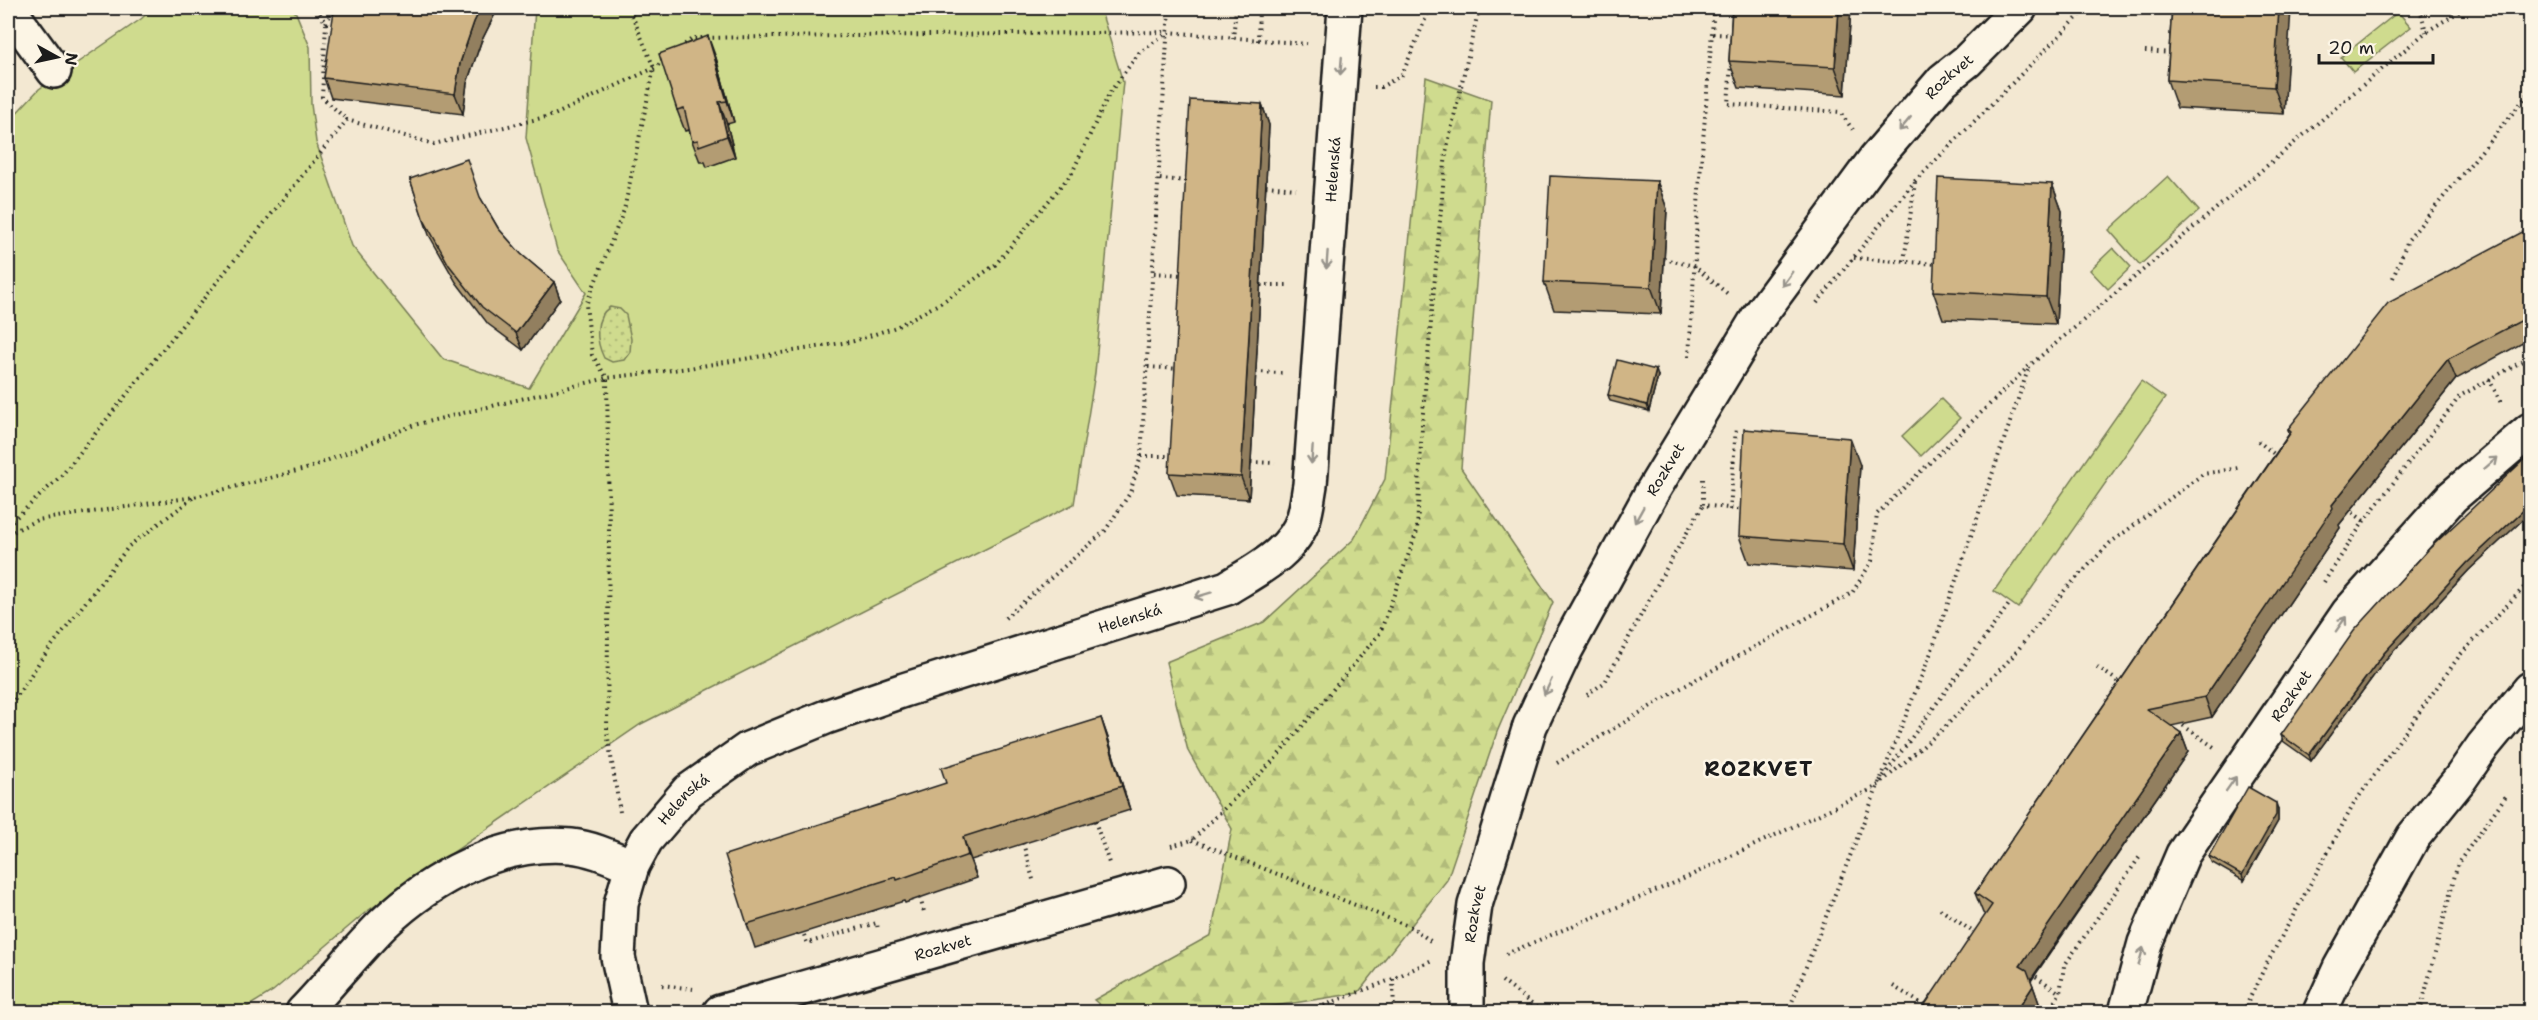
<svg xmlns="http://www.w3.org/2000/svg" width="2538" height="1020" font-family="'Shantell Sans',sans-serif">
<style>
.green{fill:#cfdb8e;stroke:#767c55;stroke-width:1.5}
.forest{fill:url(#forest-firs);stroke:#767c55;stroke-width:1.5}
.garden{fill:url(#garden-dots);stroke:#767c55;stroke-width:1.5}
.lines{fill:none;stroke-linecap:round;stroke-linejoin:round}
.minor-casing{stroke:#1c1c1c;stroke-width:38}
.path{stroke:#1c1c1c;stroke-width:4;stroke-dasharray:1.5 4.5;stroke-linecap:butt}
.minor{stroke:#fcf5e5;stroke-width:33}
.wall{fill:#b39c73;stroke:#1c1c1c;stroke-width:1.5}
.shaded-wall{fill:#927f5e;stroke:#1c1c1c;stroke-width:1.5}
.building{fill:#d0b586;stroke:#1c1c1c;stroke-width:1.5}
.oneway{stroke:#97938b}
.labels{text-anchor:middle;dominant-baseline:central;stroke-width:5;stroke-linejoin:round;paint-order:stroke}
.street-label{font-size:15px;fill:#1c1c1c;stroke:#fcf5e5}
.district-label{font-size:21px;font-weight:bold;letter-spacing:1.5px;fill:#1c1c1c;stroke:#fcf5e5}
</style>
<defs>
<pattern id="forest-firs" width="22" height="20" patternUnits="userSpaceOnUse" patternTransform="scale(1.5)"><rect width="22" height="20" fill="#cfdb8e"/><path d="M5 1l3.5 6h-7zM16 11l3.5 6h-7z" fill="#b1bb7a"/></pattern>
<pattern id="garden-dots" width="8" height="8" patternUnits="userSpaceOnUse" patternTransform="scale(1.5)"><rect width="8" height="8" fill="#cfdb8e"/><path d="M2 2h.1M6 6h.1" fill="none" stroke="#b1bb7a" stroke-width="1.8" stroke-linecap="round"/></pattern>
</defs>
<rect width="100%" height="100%" fill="#f3e8d2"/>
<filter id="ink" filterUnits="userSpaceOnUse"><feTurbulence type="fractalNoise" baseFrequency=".0167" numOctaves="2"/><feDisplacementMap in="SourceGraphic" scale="12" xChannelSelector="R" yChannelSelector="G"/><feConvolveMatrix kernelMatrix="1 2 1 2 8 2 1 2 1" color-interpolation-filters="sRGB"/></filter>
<g filter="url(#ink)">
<g class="green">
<path d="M 153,8 L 291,8 L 296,13 L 310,47 L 311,104 L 316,142 L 352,246 L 443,359 L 529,388 L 586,293 L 557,250 L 526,138 L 535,8 L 1100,8 L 1123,82 L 1095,373 L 1074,504 L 641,724 L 366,912 L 273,991 L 239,1012 L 8,1012 L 8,122 L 39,89 L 141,19 Z"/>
<path d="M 2398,12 L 2411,27 L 2353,72 L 2341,57 Z"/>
<path d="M 2168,176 L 2199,211 L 2140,265 L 2109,230 Z"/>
<path d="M 2113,248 L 2131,267 L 2108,289 L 2090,270 Z"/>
<path d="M 2141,381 L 2165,398 L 2018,608 L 1994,591 Z"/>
<path d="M 1941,399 L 1960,418 L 1921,456 L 1902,436 Z"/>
</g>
<path class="forest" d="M 1426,77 L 1491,100 L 1461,468 L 1553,602 L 1497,732 L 1447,880 L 1358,993 L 1235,1012 L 1108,1012 L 1094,1000 L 1211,935 L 1232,829 L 1188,751 L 1166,662 L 1264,622 L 1354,539 L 1385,479 Z"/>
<path class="garden" d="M 610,307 L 620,309 L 626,315 L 631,339 L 630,352 L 624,360 L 612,362 L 604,358 C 596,342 593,318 610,307 Z"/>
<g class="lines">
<g class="minor-casing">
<g id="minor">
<path d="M 8,8 L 54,71"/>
<path d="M 303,1012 C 330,984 355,952 383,924 C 431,878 502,839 571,846 C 592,848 613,858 632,866"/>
<path id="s1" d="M 630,1012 L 618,957 L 621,904 L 632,866 L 646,840 L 688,791 L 748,749 L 826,717 L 904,690 L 1227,588 C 1256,570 1294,552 1304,517 C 1307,507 1308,496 1310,485 L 1345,8"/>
<path id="s2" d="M 720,1012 L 1168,883"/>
<path id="s3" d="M 1467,1012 L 1467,963 L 1475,905 L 1530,726 L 1566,649 L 1652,492 L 1757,319 L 1875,159 L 1943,80 L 1967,61 L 2020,8"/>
<path id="s4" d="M 2126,1012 L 2145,943 L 2183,854 L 2348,613 L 2452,497 L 2530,430"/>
<path d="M 2320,1012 L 2340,968 L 2413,837 L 2460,779 L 2483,746 L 2530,689"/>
</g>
</g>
<g class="path">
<path d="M 317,8 L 326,24 L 322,97 L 347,120"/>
<path d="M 2420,8 L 2426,32"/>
<path d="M 326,23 L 334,8"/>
<path d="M 1713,34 L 1735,35"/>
<path d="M 1233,39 L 1236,8"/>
<path d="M 1258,41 L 1259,8"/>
<path d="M 680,48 L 693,38 L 1168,32 L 1307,44"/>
<path d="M 2145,51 L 2172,53"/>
<path d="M 1731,63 L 1728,104 L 1840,112 L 1853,130"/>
<path d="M 1374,87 L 1381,87 L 1402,75 L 1430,8"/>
<path d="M 1160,179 L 1189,181"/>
<path d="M 1266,186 L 1296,189"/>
<path d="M 1854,258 L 1937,264"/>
<path d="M 1664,259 L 1694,266 L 1729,295"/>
<path d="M 1904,261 L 1915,182"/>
<path d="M 1154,273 L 1183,275"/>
<path d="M 2393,278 L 2408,240 L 2530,92"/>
<path d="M 1261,285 L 1290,285"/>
<path d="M 1817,303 L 1915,181 L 2087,8"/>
<path d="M 1689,357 L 1699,189 L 1714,8"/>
<path d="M 1148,367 L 1180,369"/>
<path d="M 1256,372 L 1282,373"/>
<path d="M 2489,379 L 2502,405"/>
<path d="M 2258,441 L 2279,458"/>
<path d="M 1141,456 L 1174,456"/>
<path d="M 1251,462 L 1275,463"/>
<path d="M 1703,479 L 1703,505 L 1744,510"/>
<path d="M 2348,509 L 2364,521"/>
<path d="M 1730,510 L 1736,427"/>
<path d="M 8,525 L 62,475 L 347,120 L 434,144 L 554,115 L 654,68 L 665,60"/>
<path d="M 8,534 L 37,520 L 194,497 L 309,468 L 414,425 L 607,378 L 689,368 L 854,341 L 896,327 L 944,301 L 995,265 L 1072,173 L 1110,92 L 1139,53 L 1167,33"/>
<path d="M 2324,582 L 2364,521 L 2460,396 L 2530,357"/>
<path d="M 1005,618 L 1105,531 L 1130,493 L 1141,456 L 1169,8"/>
<path d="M 2097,667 L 2122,684"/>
<path d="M 1587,695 L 1605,682 L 1663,574 L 1703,505"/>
<path d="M 8,710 L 40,661 L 129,546 L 193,498"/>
<path d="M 2178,722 L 2214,747"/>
<path d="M 1557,763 L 1686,685 L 1852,593 L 1872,561 L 1877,514 L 2029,366 L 2426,32 L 2465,8"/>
<path d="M 1880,781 L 2010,603"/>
<path d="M 620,812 L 607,732 L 609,533 L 607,378 L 592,355 L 586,305 L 624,210 L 654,68 L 629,8"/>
<path d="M 1095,821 L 1109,863"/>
<path d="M 1192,840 L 1413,928 L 1433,943"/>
<path d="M 1023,843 L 1034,883"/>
<path d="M 1171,846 L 1192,840 L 1275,759 L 1380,633 L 1417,531 L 1422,424 L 1446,152 L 1479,8"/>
<path d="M 920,898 L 925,915"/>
<path d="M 1940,909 L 1976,934"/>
<path d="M 804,935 L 807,943 L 877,923 L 878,931"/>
<path d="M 1506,954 L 1679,881 L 1876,787 L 1944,728 L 2013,656 L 2065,590 L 2110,543 L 2203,474 L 2238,468"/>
<path d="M 2031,973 L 2060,993"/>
<path d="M 1393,979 L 1394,1012"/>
<path d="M 1502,981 L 1542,1012"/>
<path d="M 662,985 L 693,989"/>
<path d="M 1893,986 L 1935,1012"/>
<path d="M 1307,1012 L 1393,979 L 1432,960"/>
<path d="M 1788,1012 L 1932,650 L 2029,367"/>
<path d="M 2048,1012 L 2060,993 L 2064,966 L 2141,855"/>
<path d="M 2243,1012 L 2265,967 L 2355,802 L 2460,655 L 2530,581"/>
<path d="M 2420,1012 L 2458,863 L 2508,793"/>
</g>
<use href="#minor" class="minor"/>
</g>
<g class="wall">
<path d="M 336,8 L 493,8 L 495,14 L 481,42 L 467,83 L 463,114 L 331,98 L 324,78 Z"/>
<path d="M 1732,8 L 1851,8 L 1845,95 L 1739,88 L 1729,61 Z"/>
<path d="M 2172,8 L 2290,8 L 2284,114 L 2177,108 L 2167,80 Z"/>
<path d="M 716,58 L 734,122 L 727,124 L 735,157 L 707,167 L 705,162 L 700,162 L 692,141 L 689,130 L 685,131 L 677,110 Z"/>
<path d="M 1262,104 L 1269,125 L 1249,499 L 1177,495 L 1169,473 Z"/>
<path d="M 410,179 L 481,199 L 498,228 L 521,254 L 554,282 L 560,299 L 523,350 L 488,324 L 456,282 L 429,235 Z"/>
<path d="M 1657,181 L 1667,209 L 1661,314 L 1554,310 L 1544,282 Z"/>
<path d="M 2052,184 L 2062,211 L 2056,324 L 1943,319 L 1933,291 Z"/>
<path d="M 2530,228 L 2530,339 L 2456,379 L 2339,525 L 2340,528 L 2212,717 L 2171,726 L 2181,733 L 2188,752 L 2031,981 L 2040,1006 L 1985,915 L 1983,913 L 1975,893 L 2289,434 L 2288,429 Z"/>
<path d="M 1658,376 L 1649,411 L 1610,401 L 1608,395 Z"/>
<path d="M 2530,454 L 2530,513 L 2469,570 L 2386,659 L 2311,761 L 2283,741 L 2281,735 Z"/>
<path d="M 1860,465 L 1853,571 L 1749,563 L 1739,536 Z"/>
<path d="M 1101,718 L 1109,741 L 1130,810 L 971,860 L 977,878 L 905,903 L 904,901 L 755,948 L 747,924 Z"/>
<path d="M 2278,809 L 2278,821 L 2244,881 L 2211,862 L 2209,856 Z"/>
</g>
<g class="shaded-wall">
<path d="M 481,8 L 493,8 L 495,14 L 481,42 L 467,83 L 463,114 L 455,94 L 460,63 L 474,22 Z"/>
<path d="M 1839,8 L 1851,8 L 1845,95 L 1835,67 Z"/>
<path d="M 2279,8 L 2290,8 L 2291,9 L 2284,114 L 2274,87 Z"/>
<path d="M 708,36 L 716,58 L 734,122 L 727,101 Z"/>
<path d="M 719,102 L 727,124 L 735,157 L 727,136 Z"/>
<path d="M 1262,104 L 1269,125 L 1249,499 L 1241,477 Z"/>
<path d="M 1657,181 L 1667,209 L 1661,314 L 1651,287 Z"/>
<path d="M 2052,184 L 2062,211 L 2056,324 L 2046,297 Z"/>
<path d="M 554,282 L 560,299 L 523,350 L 516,333 Z"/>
<path d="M 2448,359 L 2456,379 L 2339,525 L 2340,528 L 2212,717 L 2205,697 L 2332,505 Z"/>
<path d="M 1656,370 L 1658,376 L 1649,411 L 1647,405 Z"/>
<path d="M 1850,438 L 1860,465 L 1853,571 L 1843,544 Z"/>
<path d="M 2530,504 L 2530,513 L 2469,570 L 2386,659 L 2311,761 L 2309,755 L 2384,653 L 2467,563 Z"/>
<path d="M 1101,718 L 1109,741 L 1130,810 L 1122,786 Z"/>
<path d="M 2181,733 L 2188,752 L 2027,985 L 2020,966 Z"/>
<path d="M 2276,803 L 2278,809 L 2278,821 L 2244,881 L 2242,875 Z"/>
<path d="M 963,837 L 971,860 L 977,878 L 968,855 Z"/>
<path d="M 2033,986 L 2040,1006 L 2036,1012 L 2016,1012 Z"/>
</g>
<g class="building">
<path d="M 336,8 L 481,8 L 474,22 L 460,63 L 455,94 L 324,78 L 334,11 Z"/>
<path d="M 1732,8 L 1839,8 L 1835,67 L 1729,61 Z"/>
<path d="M 2172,8 L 2279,8 L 2274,87 L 2167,80 Z"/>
<path d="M 708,36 L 727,101 L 719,102 L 727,136 L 699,146 L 698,140 L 692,141 L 684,108 L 677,110 L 659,54 Z"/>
<path d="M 1190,100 L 1262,104 L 1241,477 L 1169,473 Z"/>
<path d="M 467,159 L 480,197 L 498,228 L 521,254 L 554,282 L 516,333 L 482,307 L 449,265 L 423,218 L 410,179 Z"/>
<path d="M 1550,176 L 1657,181 L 1651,287 L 1544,282 Z"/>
<path d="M 1938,178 L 2052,184 L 2046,297 L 1933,291 Z"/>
<path d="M 2530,228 L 2530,316 L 2448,359 L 2332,505 L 2333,508 L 2205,697 L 2147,709 L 2181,733 L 2020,966 L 2027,970 L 2033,986 L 2016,1012 L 1920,1012 L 1992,905 L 1975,893 L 2291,432 L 2288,429 L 2388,303 Z"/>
<path d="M 1617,360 L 1656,370 L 1647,405 L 1608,395 Z"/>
<path d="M 1744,429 L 1850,438 L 1843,544 L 1739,536 Z"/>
<path d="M 2530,454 L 2530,504 L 2467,563 L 2384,653 L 2309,755 L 2281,735 L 2354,631 L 2429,549 Z"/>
<path d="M 1101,718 L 1122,786 L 963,837 L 968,855 L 897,880 L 896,877 L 747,924 L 725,855 L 946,783 L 941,768 Z"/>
<path d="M 2248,787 L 2276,803 L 2276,815 L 2242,875 L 2209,856 Z"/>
</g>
<defs><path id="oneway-shaft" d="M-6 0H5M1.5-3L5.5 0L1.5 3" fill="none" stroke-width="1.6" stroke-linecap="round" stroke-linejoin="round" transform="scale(1.5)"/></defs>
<g class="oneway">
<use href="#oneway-shaft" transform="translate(1341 66) rotate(95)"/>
<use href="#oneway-shaft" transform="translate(1905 124) rotate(130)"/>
<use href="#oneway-shaft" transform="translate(1327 260) rotate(94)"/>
<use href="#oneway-shaft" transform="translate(1787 279) rotate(126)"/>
<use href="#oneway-shaft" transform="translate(1312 455) rotate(94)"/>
<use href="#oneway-shaft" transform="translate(2491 463) rotate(-41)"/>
<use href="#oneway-shaft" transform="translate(1639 515) rotate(119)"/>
<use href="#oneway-shaft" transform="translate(1203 595) rotate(163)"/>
<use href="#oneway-shaft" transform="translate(2341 624) rotate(-55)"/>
<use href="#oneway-shaft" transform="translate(1548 687) rotate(115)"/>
<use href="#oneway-shaft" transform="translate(2231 784) rotate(-55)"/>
<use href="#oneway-shaft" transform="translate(2141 956) rotate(-75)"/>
</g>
</g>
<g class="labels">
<g class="street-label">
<text stroke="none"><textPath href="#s3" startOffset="1071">Rozkvet</textPath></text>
<text stroke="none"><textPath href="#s1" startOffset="1278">Helenská</textPath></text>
<text stroke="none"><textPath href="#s3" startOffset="585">Rozkvet</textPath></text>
<text stroke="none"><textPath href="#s1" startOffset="720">Helenská</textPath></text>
<text stroke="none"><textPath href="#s4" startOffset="360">Rozkvet</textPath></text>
<text stroke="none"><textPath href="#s1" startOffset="234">Helenská</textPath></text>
<text stroke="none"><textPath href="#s3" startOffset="99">Rozkvet</textPath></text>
<text stroke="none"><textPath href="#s2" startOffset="232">Rozkvet</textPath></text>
</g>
<g class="district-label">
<text x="1759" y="769">ROZKVET</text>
</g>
</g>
<rect width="2538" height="1020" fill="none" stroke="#fcf5e5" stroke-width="30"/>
<rect x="15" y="15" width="2508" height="990" fill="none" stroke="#1c1c1c" stroke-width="2" filter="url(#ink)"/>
<g transform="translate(57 57) rotate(98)" stroke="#fcf5e5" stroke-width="4.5" paint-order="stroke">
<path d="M0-4.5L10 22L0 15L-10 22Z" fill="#1c1c1c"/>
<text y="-9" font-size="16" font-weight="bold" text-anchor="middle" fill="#1c1c1c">N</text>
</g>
<path d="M2319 54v9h114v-9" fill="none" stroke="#1c1c1c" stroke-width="3"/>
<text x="2328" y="54" font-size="18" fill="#1c1c1c" stroke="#fcf5e5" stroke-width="4.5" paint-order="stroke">20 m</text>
</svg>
